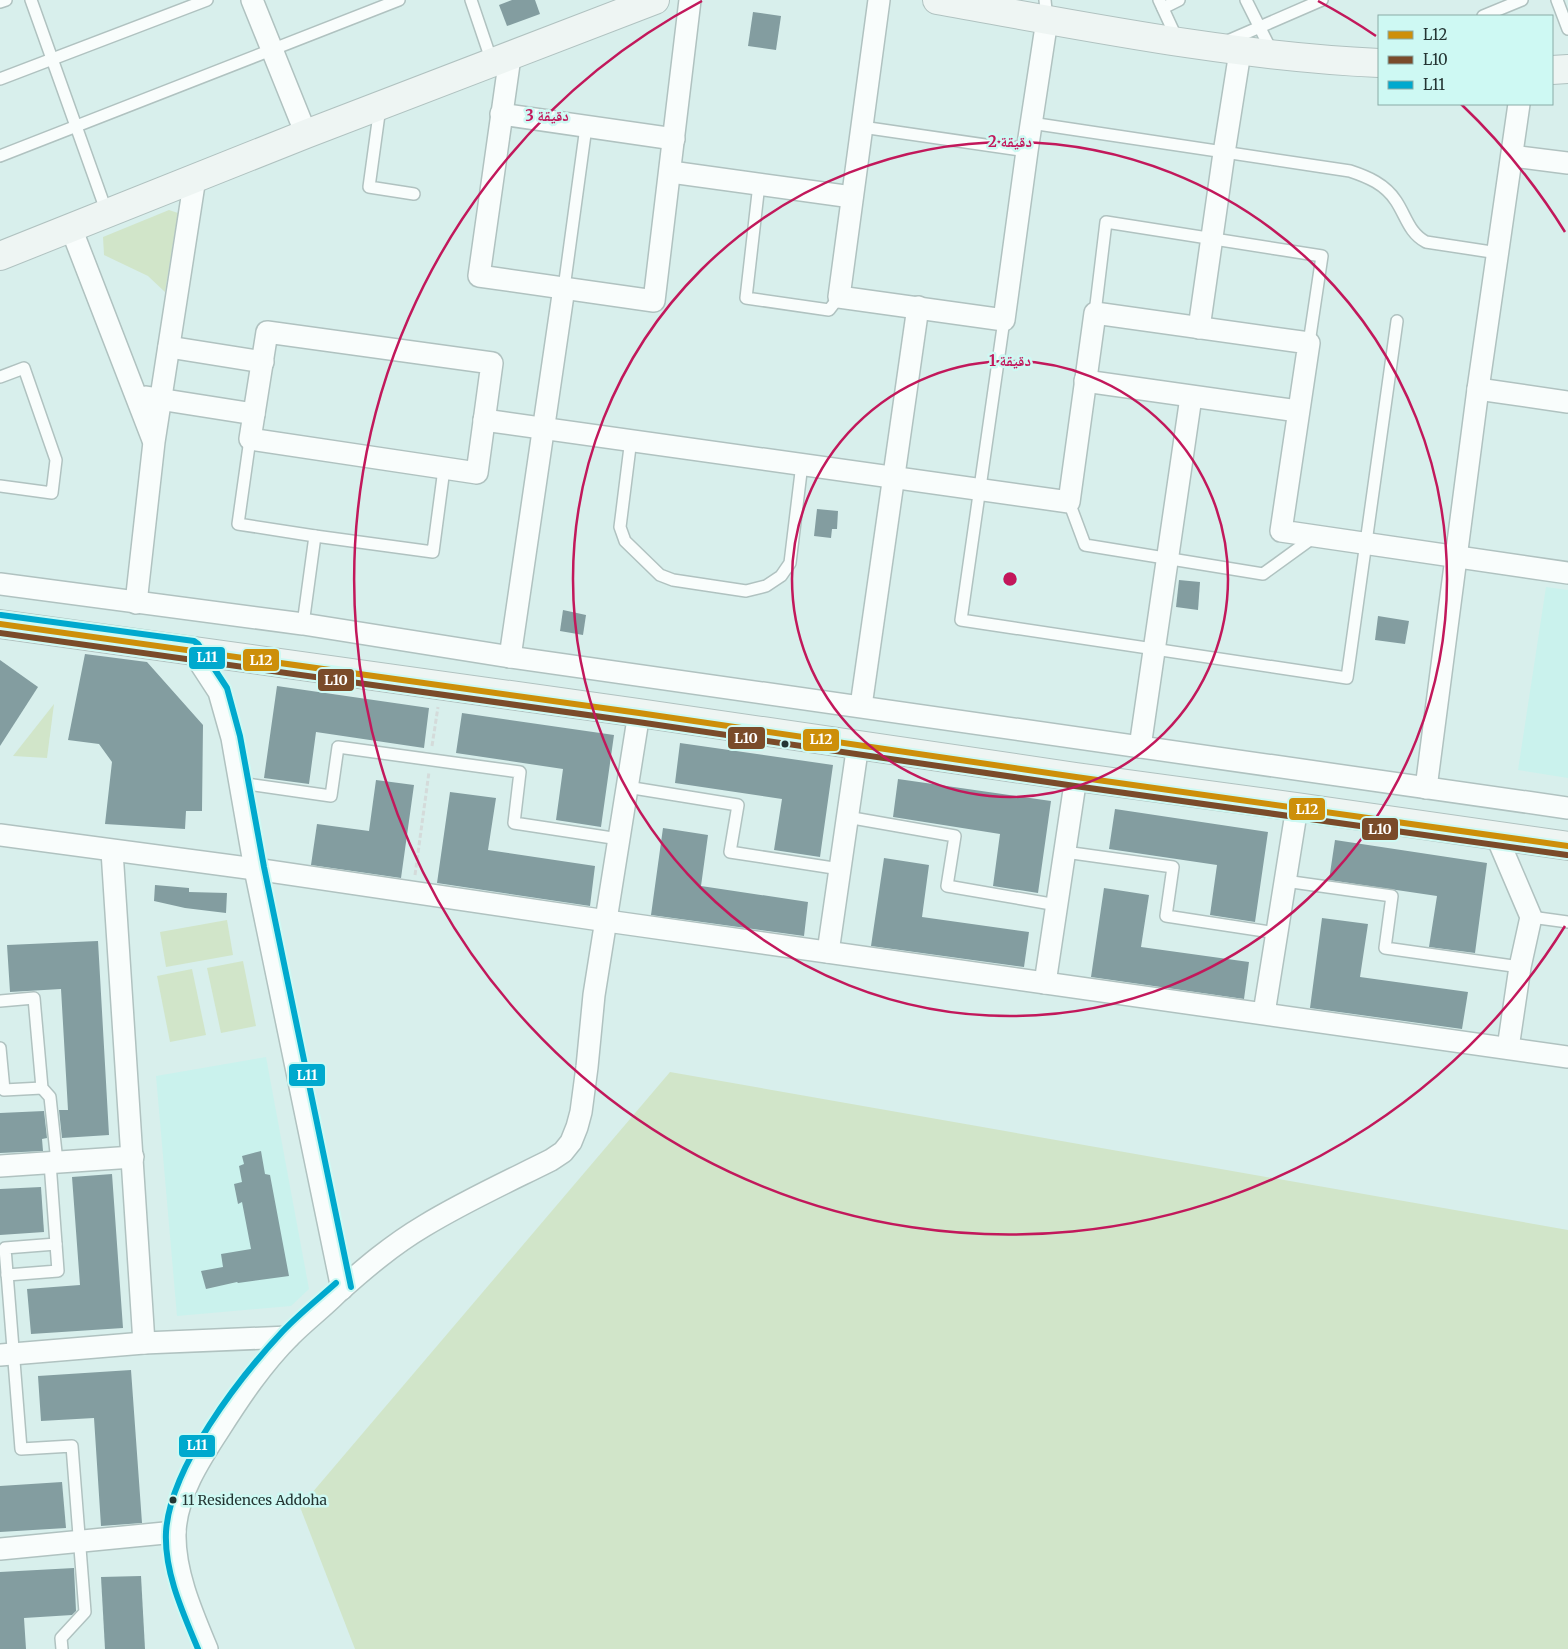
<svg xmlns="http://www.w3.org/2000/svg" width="1568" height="1649" font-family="Merriweather,'Noto Naskh Arabic',serif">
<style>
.built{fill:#caf2ed}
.green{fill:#d1e5c9}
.building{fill:#839da0}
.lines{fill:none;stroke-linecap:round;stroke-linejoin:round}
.lane-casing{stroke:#b0c2c0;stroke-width:14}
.street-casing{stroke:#b0c2c0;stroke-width:24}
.secondary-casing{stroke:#b0c2c0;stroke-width:30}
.path{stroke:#d4dbda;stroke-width:3;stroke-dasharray:5 2.5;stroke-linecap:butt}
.lane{stroke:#f9fdfc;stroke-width:11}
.street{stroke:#f9fdfc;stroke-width:21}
.secondary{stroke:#eef5f3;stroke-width:28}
.bus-1-casing{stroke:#cef9f3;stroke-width:10}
.bus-2-casing{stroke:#cef9f3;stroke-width:10}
.bus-3-casing{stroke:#cef9f3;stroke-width:10}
.bus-1{stroke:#cd8f0a;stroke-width:6}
.bus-2{stroke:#7a4b2a;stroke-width:6}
.bus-3{stroke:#00a9ce;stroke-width:6}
.ring{fill:none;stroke:#c2185b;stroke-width:2.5}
.bus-dot{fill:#243533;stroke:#cef9f3;stroke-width:2}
.labels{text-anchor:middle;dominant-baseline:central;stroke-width:5;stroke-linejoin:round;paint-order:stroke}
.bus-label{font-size:14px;fill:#243533;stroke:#cef9f3;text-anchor:start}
.centre{fill:#c2185b;stroke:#cef9f3;stroke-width:2.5}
.ring-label{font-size:15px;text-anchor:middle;font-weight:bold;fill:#c2185b;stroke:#cef9f3;stroke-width:5;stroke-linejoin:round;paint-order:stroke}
.line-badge{stroke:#cef9f3;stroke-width:2}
.badge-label{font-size:14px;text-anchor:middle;font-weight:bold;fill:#fff}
</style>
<rect width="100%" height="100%" fill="#d8efec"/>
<g class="built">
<path d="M 1546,587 L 1568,590 L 1568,778 L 1518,770 Z"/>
<path d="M 266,1057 L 309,1289 L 291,1306 L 177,1316 L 156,1076 Z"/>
</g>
<g class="green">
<path d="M 169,210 L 178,213 L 165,292 L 148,276 L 104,255 L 103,237 Z"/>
<path d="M 54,704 L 47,758 L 13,756 Z"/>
<path d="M 227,920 L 233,955 L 166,967 L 160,932 Z"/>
<path d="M 243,961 L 256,1026 L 221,1033 L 207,968 Z"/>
<path d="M 192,969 L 206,1035 L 170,1042 L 157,976 Z"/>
<path d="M 670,1072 L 1568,1230 L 1568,1649 L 355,1649 L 300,1507 Z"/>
</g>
<g class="building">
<path d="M 512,0 L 535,0 L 540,14 L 507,26 L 499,5 Z"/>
<path d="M 753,12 L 781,16 L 776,50 L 748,46 Z"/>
<path d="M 817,509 L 838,511 L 837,529 L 832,529 L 831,538 L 814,536 Z"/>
<path d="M 1179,580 L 1200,582 L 1198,610 L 1176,607 Z"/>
<path d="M 563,610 L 586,615 L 583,635 L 560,631 Z"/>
<path d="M 1378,616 L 1409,621 L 1405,644 L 1375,640 Z"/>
<path d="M 85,654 L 147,662 L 203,725 L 202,811 L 186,811 L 185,829 L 105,824 L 112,762 L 99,744 L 68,740 Z"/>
<path d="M 0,660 L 38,687 L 0,746 Z"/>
<path d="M 277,686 L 429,708 L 424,748 L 316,732 L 309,784 L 264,778 Z"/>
<path d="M 462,713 L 614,735 L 601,827 L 556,820 L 563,769 L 456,753 Z"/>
<path d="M 680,743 L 833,765 L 820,857 L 774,850 L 782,799 L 675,783 Z"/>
<path d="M 898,779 L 1051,801 L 1038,893 L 993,886 L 1000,834 L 893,817 Z"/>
<path d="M 376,780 L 414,785 L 401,878 L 311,865 L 317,824 L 369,831 Z"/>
<path d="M 450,792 L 496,798 L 488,850 L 595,866 L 590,906 L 437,883 Z"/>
<path d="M 1115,809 L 1268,832 L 1255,922 L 1210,915 L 1217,865 L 1109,849 Z"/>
<path d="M 663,828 L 708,835 L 701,886 L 808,902 L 804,936 L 651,915 Z"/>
<path d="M 1335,840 L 1487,863 L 1475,953 L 1429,947 L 1437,896 L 1329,880 Z"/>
<path d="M 884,858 L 929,865 L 922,917 L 1029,932 L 1024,967 L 871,946 Z"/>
<path d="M 155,885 L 189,888 L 189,892 L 227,893 L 226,913 L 185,908 L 154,901 Z"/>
<path d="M 1104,888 L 1149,895 L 1141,947 L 1249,962 L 1244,999 L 1091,977 Z"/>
<path d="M 1322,918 L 1368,924 L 1360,977 L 1468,992 L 1462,1029 L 1310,1008 Z"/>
<path d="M 98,941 L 109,1135 L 62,1138 L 59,1110 L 68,1110 L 61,989 L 10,992 L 7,945 Z"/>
<path d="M 44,1111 L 47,1138 L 42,1139 L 43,1151 L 0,1153 L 0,1113 Z"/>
<path d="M 261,1151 L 265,1174 L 270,1175 L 289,1276 L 238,1283 L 237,1282 L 206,1289 L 201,1271 L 223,1267 L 221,1254 L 251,1249 L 242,1202 L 238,1204 L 234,1184 L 242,1182 L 239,1166 L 244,1164 L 242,1156 Z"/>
<path d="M 112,1174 L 123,1328 L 31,1334 L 27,1289 L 80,1285 L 72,1177 Z"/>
<path d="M 41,1187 L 44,1232 L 0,1235 L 0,1189 Z"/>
<path d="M 131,1370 L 142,1523 L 101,1526 L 94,1418 L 41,1421 L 38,1376 Z"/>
<path d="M 62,1482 L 66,1528 L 0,1532 L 0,1486 Z"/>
<path d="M 74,1568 L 76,1611 L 72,1615 L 24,1618 L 26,1649 L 0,1649 L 0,1572 Z"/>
<path d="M 141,1576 L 145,1649 L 105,1649 L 101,1577 Z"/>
</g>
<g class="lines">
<g class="lane-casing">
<g id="lane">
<path d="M 31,0 L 107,213"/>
<path d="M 471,0 L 492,62"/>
<path d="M 1045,0 L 1047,20"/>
<path d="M 1159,0 L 1177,39"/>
<path d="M 1246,0 L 1272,52"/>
<path d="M 1557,0 L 1568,29"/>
<path d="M 0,2 L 6,0"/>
<path d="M 1163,8 L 1179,0"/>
<path d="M 1483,16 L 1522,0"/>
<path d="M 1223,43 L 1322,0"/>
<path d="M 0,79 L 207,0"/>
<path d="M 380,107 L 369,187 L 414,194"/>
<path d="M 1031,123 L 1350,171 C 1368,177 1385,184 1396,201 C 1406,216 1409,233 1426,242 L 1498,253"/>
<path d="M 862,127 L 1027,151"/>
<path d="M 0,156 L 399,0"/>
<path d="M 759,184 L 746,298 L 829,310 L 839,297"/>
<path d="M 564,288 L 586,127"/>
<path d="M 1095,313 L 1106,222 L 1322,256 L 1309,343"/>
<path d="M 1004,320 L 961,620 L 1347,678 L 1397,321"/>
<path d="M 0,377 L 24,368 L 56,460 L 52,493 L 0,486"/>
<path d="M 250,439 L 238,524 L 315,536 L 303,624"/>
<path d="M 631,439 L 620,527 L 625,541 L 660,575 L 673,580 L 746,591 L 766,586 L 781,576 L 790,563 L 802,464"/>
<path d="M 1069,502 L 1085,545 L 1263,574 L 1314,537"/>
<path d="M 315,536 L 433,552 L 444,469"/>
<path d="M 240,783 L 331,796 L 338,747 L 520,772 L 514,823 L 619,839"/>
<path d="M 627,787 L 738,805 L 730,852 L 840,869"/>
<path d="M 847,817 L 955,836 L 947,886 L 1057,905"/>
<path d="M 1065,852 L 1173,867 L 1166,916 L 1277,933"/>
<path d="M 1285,881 L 1392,896 L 1385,948 L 1520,967"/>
<path d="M 1531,917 L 1568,922"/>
<path d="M 0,1001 L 34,998 L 42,1088 L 50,1097 L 57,1162"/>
<path d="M 0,1048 L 4,1090 L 42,1088"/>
<path d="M 56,1244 L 5,1248 L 21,1449 L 72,1446 L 85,1612 L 61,1638 L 62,1649"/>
<path d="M 7,1275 L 58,1271 L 50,1163"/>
</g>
</g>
<g class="street-casing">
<g id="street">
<path d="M 252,0 L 306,134"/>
<path d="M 879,0 L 839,297 L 1004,320 L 1027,151 L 1047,20"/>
<path d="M 510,57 L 479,276 L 654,301 L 690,0"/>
<path d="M 501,114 L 674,139"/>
<path d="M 1512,156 L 1568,163"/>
<path d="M 671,172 L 852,197"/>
<path d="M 71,228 L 153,440"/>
<path d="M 1199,328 L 1224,153 L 1240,52"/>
<path d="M 267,332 L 492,363 L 477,473 L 250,439 Z"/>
<path d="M 169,347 L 263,362"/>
<path d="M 1085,381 L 1298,411"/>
<path d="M 1478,389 L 1568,402"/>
<path d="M 146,397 L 254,414"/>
<path d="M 484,420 L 1069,502 L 1095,313 L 1309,343 L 1281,531 L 1568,573"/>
<path d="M 0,584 L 303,624 L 510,657 L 1568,808"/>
<path d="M 136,603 L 154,442 L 195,178"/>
<path d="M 191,649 L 219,692 L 232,738 L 255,869 L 342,1289"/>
<path d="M 510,657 L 564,288"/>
<path d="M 861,706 L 918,307"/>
<path d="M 1140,747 L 1191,397"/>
<path d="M 1426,788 L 1478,389 L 1519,104"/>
<path d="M 0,835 L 255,869 L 607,921 L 1568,1057"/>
<path d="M 1496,835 L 1531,917 L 1520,967 L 1508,1048"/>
<path d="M 112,851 L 144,1343"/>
<path d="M 828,952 L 858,744"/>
<path d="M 1045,983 L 1076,777"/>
<path d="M 1264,1013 L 1297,807"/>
<path d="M 0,1166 L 133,1157"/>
<path d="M 0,1355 L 144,1343 L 289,1337"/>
<path d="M 0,1549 L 175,1532"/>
<path d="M 207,1649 C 192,1613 174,1572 175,1533 C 176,1496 200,1459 219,1430 C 240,1397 262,1364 290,1336 C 305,1321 322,1308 337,1293 C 365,1268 392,1245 424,1226 C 465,1201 509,1181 551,1160 L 563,1152 L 571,1142 L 577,1127 L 581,1112 L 587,1067 L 594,995 L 639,713"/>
</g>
</g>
<g class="secondary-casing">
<g id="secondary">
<path d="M 937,0 C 1084,26 1230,56 1379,63"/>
<path d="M 1552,70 L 1568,69"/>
<path d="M 0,256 L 306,134 L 655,0"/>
<path d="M 0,624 L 639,713 L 1076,777 L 1297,807 L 1568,846"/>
</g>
</g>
<g class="path">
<path d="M 432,746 L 438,707"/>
<path d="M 415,875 L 429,772"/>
</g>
<use href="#lane" class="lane"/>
<use href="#street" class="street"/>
<use href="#secondary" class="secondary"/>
<g class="bus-1-casing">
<path id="bus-1" d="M 0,624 L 639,713 L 1076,777 L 1568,846"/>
</g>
<g class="bus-2-casing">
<path id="bus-2" d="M 0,633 L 638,722 L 1075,786 L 1567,855"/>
</g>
<g class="bus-3-casing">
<g id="bus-3">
<path d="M 1,615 L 194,641 L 198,644 L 227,688 L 240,736 L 264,867 L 351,1287"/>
<path d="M 198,1649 C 183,1613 164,1572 166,1532 C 170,1467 239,1378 283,1331 C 299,1314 318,1299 336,1283"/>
</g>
</g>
<use href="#bus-1" class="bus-1"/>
<use href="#bus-2" class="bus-2"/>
<use href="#bus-3" class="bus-3"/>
</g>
<g class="ring">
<circle cx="1010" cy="579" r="218"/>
<circle cx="1010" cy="579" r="437"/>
<path d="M1565 926A655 655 0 1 1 702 1M1318 1A655 655 0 0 1 1376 36M1461 104A655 655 0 0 1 1565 232"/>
</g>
<g class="bus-dot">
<circle cx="785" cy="744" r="4.5"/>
<circle cx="173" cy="1500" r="4.5"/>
</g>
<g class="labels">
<g class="bus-label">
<text x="182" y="1500">11 Residences Addoha</text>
</g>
</g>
<circle cx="1010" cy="579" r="8" class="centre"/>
<g class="ring-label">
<text x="547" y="121">3 دقيقة</text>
<text x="1010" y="147">2 دقيقة</text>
<text x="1010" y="366">1 دقيقة</text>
</g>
<g class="line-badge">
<rect x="188" y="646" width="38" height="24" rx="5" fill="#00a9ce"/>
<rect x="242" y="648" width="38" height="24" rx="5" fill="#cd8f0a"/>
<rect x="317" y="668" width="38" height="24" rx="5" fill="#7a4b2a"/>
<rect x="727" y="726" width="39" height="24" rx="5" fill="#7a4b2a"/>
<rect x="802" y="728" width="38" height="24" rx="5" fill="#cd8f0a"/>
<rect x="1288" y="797" width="38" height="24" rx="5" fill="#cd8f0a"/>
<rect x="1361" y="817" width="38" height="24" rx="5" fill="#7a4b2a"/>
<rect x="288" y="1063" width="38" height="24" rx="5" fill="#00a9ce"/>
<rect x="178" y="1434" width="38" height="24" rx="5" fill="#00a9ce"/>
</g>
<g class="badge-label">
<text x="207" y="662">L11</text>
<text x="261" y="665">L12</text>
<text x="336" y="685">L10</text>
<text x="746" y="743">L10</text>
<text x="821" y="744">L12</text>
<text x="1307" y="814">L12</text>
<text x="1380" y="834">L10</text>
<text x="307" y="1080">L11</text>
<text x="197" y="1450">L11</text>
</g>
<rect x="1378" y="15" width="175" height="90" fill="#cef9f3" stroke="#8aaba6"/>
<rect x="1388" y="31" width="25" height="8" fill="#cd8f0a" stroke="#8aaba6"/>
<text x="1423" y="40" font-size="15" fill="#243533">L12</text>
<rect x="1388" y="56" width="25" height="8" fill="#7a4b2a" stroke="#8aaba6"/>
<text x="1423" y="65" font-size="15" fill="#243533">L10</text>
<rect x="1388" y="81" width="25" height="8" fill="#00a9ce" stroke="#8aaba6"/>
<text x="1423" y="90" font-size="15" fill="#243533">L11</text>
</svg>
